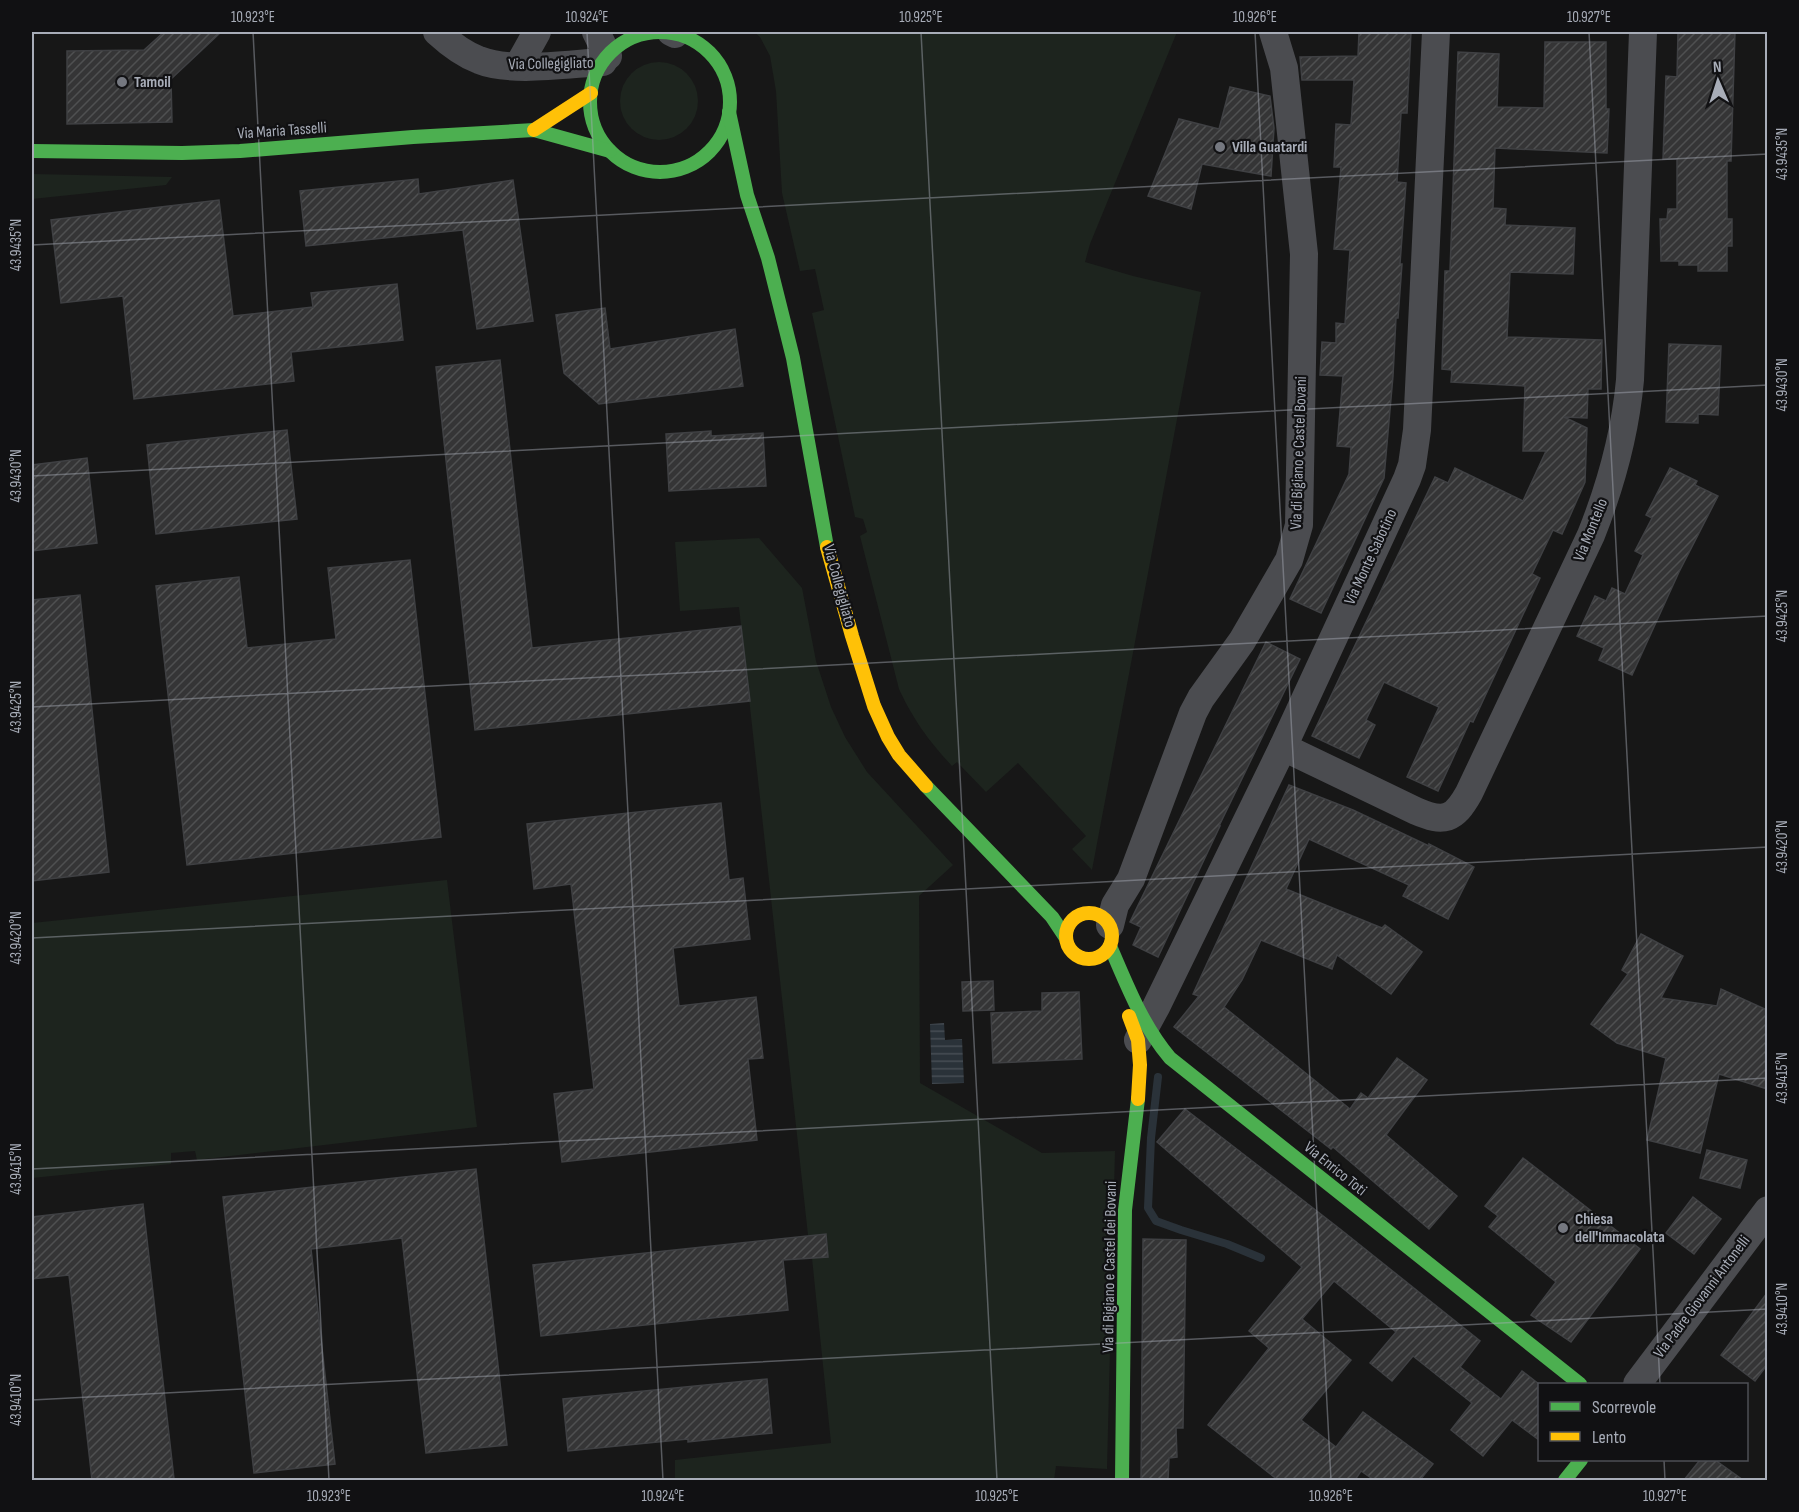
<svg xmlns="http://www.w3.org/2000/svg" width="1799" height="1512" font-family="'Sofia Sans Condensed',sans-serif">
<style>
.grass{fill:#1d241e}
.water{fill:url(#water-rules)}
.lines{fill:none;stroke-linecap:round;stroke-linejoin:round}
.stream{stroke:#2a3239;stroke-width:8}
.building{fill:url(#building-hatch);stroke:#3f4043;stroke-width:1.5}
.street{stroke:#4b4c50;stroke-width:28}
.fast{stroke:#4caf50;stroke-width:14}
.slow{stroke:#ffc107;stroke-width:14}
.ticks{fill:none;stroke:#a8adb8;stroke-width:1.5;stroke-opacity:0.45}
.poi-dot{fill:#757880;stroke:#111113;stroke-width:2}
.labels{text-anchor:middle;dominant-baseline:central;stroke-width:4.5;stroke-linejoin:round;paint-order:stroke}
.street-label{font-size:16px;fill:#a8adb8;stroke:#111113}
.poi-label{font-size:16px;font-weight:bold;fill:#a8adb8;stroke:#111113;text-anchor:start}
.neatline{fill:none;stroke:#a8adb8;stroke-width:2}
.ticks-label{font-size:15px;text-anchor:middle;fill:#a8adb8}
</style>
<defs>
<pattern id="water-rules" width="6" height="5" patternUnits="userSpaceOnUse" patternTransform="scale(1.5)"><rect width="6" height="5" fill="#2a3239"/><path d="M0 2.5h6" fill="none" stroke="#464d54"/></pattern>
<pattern id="building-hatch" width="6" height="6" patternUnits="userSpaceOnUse" patternTransform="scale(1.5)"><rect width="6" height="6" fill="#353536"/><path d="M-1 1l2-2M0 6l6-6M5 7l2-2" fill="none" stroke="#4f5051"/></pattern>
</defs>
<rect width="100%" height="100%" fill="#171717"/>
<g class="grass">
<path d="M 754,32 L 1177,32 L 1090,244 L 1085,262 L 1133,276 L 1201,292 L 1092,870 L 1072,849 L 1086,836 L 1018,763 L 986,792 L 957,762 L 952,766 C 929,741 914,721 899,689 L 860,536 L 867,532 L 863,519 L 855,517 L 812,313 L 824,310 L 815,269 L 800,271 L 782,193 L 776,91 L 770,56 L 760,37 Z"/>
<circle cx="659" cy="101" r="39"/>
<path d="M 32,174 L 172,177 L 166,185 L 32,199 Z"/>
<path d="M 759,538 L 802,588 L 816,661 L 831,707 L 845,737 L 867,772 L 953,865 L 919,896 L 920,1083 L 1042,1153 L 1115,1151 L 1107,1469 L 1056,1466 L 1054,1480 L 675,1480 L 675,1460 L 831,1443 L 812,1258 L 828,1256 L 827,1235 L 808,1235 L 739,607 L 680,611 L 675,542 Z"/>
<path d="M 447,880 L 477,1127 L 197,1160 L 195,1151 L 171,1153 L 171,1164 L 32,1178 L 32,923 Z"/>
</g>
<path class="water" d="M 944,1023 L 945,1040 L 962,1039 L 964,1083 L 932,1084 L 930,1024 Z"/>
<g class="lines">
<path class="stream" d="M 1158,1077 L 1151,1138 L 1148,1208 L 1156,1221 L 1181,1230 L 1227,1244 L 1261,1258"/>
</g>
<g class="building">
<path d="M 164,32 L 221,32 L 171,79 L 172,122 L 67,124 L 67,51 L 144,50 Z"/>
<path d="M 1359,32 L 1411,32 L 1407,113 L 1401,113 L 1397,182 L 1406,183 L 1400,264 L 1402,264 L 1398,318 L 1396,318 L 1393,376 L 1384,478 L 1321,613 L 1290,599 L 1349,474 L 1351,447 L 1337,446 L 1343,376 L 1320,375 L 1322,342 L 1336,343 L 1336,323 L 1345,324 L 1350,250 L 1334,249 L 1341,167 L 1334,167 L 1336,124 L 1351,125 L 1354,80 L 1302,80 L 1300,57 L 1358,56 Z"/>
<path d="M 1678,32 L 1735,32 L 1731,161 L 1727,161 L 1727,219 L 1732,219 L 1732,246 L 1727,246 L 1727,271 L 1698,271 L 1698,265 L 1679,265 L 1679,261 L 1661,261 L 1660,219 L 1667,219 L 1668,209 L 1677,209 L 1677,159 L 1663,159 L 1666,76 L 1677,77 Z"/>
<path d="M 1545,42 L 1606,42 L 1606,109 L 1609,109 L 1607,153 L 1495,148 L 1493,208 L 1506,209 L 1505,225 L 1575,228 L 1573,274 L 1510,272 L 1507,337 L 1602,340 L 1601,389 L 1588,389 L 1587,418 L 1564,417 L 1587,428 L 1585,482 L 1562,534 L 1553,530 L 1532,574 L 1540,578 L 1473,722 L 1470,721 L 1438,791 L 1407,777 L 1439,707 L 1384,682 L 1366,720 L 1375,725 L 1359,758 L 1312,736 L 1435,477 L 1448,483 L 1455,468 L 1523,501 L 1546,451 L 1523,451 L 1525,386 L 1451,382 L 1452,370 L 1442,369 L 1445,271 L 1450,271 L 1458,52 L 1499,54 L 1497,107 L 1544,108 Z"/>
<path d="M 1230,87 L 1270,96 L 1274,128 L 1271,176 L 1202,164 L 1191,209 L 1148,196 L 1179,119 L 1219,129 Z"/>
<path d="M 418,179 L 419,194 L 513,180 L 533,321 L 477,329 L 463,230 L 306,246 L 300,191 Z"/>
<path d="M 219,200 L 233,316 L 313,307 L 311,293 L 397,284 L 403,340 L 291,352 L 294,381 L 134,399 L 123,296 L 61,303 L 51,220 Z"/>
<path d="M 605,308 L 610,349 L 735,329 L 743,386 L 599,404 L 564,373 L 556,315 Z"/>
<path d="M 1669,344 L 1721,346 L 1718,415 L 1698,414 L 1698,423 L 1666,422 Z"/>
<path d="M 500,360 L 532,648 L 741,626 L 750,701 L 475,730 L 436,367 Z"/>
<path d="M 287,430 L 297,519 L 156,534 L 147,445 Z"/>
<path d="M 711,431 L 711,436 L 763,433 L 766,486 L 669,491 L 666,434 Z"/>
<path d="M 87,458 L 97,543 L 32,551 L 32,465 Z"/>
<path d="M 1670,468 L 1697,481 L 1695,485 L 1718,496 L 1679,572 L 1632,675 L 1599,660 L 1604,648 L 1577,636 L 1595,596 L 1606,601 L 1612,588 L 1625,594 L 1643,555 L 1635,551 L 1652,518 L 1646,515 Z"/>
<path d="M 410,560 L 441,837 L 187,865 L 156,586 L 239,577 L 247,648 L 336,639 L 328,568 Z"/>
<path d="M 80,595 L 109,872 L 32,881 L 32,600 Z"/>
<path d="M 1266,642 L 1300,659 L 1219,826 L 1220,826 L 1158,957 L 1133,945 L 1141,927 L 1130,922 Z"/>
<path d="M 1289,785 L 1353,810 L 1429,846 L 1429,844 L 1474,867 L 1448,919 L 1403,896 L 1409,885 L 1309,839 L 1286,889 L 1382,928 L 1385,925 L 1422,952 L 1391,994 L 1337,955 L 1332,969 L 1261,940 L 1242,980 L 1224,1007 L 1350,1109 L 1361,1093 L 1368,1098 L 1397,1058 L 1427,1080 L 1386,1135 L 1457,1196 L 1429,1229 L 1333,1147 L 1331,1149 L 1174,1027 L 1199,996 L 1193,994 Z"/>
<path d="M 721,803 L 729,880 L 743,878 L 750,939 L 673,948 L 679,1006 L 756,997 L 763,1058 L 748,1059 L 757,1140 L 562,1162 L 554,1094 L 594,1089 L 571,884 L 534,889 L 527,824 Z"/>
<path d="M 1641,934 L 1683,956 L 1661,998 L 1717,1006 L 1721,989 L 1767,1010 L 1767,1089 L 1719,1074 L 1700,1153 L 1647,1140 L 1666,1058 L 1617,1043 L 1591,1024 L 1628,974 L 1622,970 Z"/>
<path d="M 993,981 L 994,1010 L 963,1011 L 962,982 Z"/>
<path d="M 1079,992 L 1082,1059 L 993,1063 L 991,1013 L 1042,1011 L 1042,993 Z"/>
<path d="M 1185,1109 L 1340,1229 L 1480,1341 L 1460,1367 L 1501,1399 L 1522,1371 L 1539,1384 L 1539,1440 L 1512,1420 L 1483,1456 L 1451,1430 L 1472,1403 L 1413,1356 L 1392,1381 L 1370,1363 L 1396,1332 L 1334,1281 L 1302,1319 L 1351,1360 L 1301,1420 L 1336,1447 L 1363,1412 L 1433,1464 L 1420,1480 L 1374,1480 L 1361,1471 L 1355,1480 L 1278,1480 L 1208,1425 L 1269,1348 L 1249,1331 L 1302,1267 L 1157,1142 Z"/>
<path d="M 1707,1150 L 1747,1160 L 1740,1188 L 1700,1178 Z"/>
<path d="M 1523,1158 L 1640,1249 L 1571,1342 L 1531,1315 L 1556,1282 L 1489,1227 L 1498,1216 L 1485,1206 Z"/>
<path d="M 476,1169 L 507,1445 L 426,1453 L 402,1238 L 311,1249 L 335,1464 L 254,1473 L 223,1197 Z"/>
<path d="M 1693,1197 L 1721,1219 L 1694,1254 L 1666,1233 Z"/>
<path d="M 143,1204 L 174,1479 L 92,1480 L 69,1275 L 32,1279 L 32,1217 Z"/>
<path d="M 826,1234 L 828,1257 L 783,1260 L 788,1310 L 541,1336 L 533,1265 Z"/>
<path d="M 1143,1239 L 1186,1240 L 1183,1428 L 1176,1428 L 1177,1457 L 1169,1458 L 1168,1480 L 1141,1480 Z"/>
<path d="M 1767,1293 L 1767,1365 L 1755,1381 L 1721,1355 Z"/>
<path d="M 767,1379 L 772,1433 L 688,1442 L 688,1439 L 568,1451 L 563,1399 Z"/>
<path d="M 1700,1460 L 1715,1460 L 1743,1480 L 1684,1480 Z"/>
</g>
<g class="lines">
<g class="street">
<path d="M 437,32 C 449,43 463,54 479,60 C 511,73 567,64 603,62"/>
<path d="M 596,32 L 608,56"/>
<path d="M 671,32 L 675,34"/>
<path d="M 518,66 L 537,32"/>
<path d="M 1283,747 L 1416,811 C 1444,823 1454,820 1469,793 L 1591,535 C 1611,485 1625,434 1630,380 L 1643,32"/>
<path d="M 1110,925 L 1115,905 L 1131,879 L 1193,713 L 1201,698 L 1242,641 L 1289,560 L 1299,525 L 1304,254 L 1284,68 L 1273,32"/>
<path d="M 1138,1040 L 1156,1007 L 1283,747 L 1407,479 L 1412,465 L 1417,430 L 1436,32"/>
<path d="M 1637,1384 L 1768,1210"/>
</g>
<g class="fast">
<circle cx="660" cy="102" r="70"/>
<path d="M 729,112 L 747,195 L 768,258 L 793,358 L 827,547"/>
<path d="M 32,151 L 182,153 L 240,151 L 413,137 L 534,130 L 610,151"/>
<path d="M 926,786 L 1052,917 L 1066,938"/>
<path d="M 1110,946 C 1127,985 1142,1025 1170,1058 L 1580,1384"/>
<path d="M 1122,1480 L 1125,1210 L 1138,1099"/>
<path d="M 1565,1480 L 1581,1460"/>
</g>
<g class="slow">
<path d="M 534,130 L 591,93"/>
<path d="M 827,547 L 852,636 L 874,706 L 888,737 L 899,755 L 926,786"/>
<circle cx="1089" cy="936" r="23"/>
<path d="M 1129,1016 L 1138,1040 L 1140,1065 L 1138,1099"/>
</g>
</g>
<path class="ticks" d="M 253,32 L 329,1480M 587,32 L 663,1480M 921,32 L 997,1480M 1255,32 L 1331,1480M 1589,32 L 1660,1384M 32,245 L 1768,154M 32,476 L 1768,385M 32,707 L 1768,616M 32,938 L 1768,847M 32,1169 L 1768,1078M 32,1400 L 1768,1309M 1664,1460 L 1665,1480"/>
<g class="poi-dot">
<circle cx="122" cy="82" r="6"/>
<circle cx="1220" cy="147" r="6"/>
<circle cx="1563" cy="1228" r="6"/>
</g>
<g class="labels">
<g class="street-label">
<text transform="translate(551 64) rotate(-1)">Via Collegigliato</text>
<text transform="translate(282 131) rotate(-4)">Via Maria Tasselli</text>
<text transform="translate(1299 453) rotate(-88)">Via di Bigiano e Castel Bovani</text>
<text transform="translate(1591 530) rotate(-68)">Via Montello</text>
<text transform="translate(1371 557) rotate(-65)">Via Monte Sabotino</text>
<text transform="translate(839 586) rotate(75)">Via Collegigliato</text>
<text transform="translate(1335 1169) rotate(39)">Via Enrico Toti</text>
<text transform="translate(1110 1267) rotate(-89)">Via di Bigiano e Castel dei Bovani</text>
<text transform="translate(1702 1297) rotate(-53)">Via Padre Giovanni Antonelli</text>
</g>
<g class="poi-label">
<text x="134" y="82">Tamoil</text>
<text x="1232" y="147">Villa Guatardi</text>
<text x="1575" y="1219">Chiesa<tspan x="1575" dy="18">dell'Immacolata</tspan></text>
</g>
</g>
<rect width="1799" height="1512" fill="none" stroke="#111113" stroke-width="66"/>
<rect x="1538" y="1383" width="210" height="78" fill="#111113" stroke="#4d4f55" stroke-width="1.5"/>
<rect x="1550" y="1402" width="30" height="9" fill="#4caf50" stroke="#4d4f55" stroke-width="1.5"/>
<text x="1592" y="1413" font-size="18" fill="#a8adb8">Scorrevole</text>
<rect x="1550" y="1432" width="30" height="9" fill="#ffc107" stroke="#4d4f55" stroke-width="1.5"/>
<text x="1592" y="1443" font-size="18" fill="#a8adb8">Lento</text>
<g transform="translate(1718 81) rotate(357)" stroke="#111113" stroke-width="4.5" paint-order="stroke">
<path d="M0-4.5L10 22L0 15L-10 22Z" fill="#a8adb8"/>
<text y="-9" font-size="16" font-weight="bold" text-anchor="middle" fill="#a8adb8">N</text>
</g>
<rect x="33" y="33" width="1733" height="1446" class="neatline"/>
<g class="ticks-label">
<text x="253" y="22">10.923°E</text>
<text x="587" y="22">10.924°E</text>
<text x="921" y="22">10.925°E</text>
<text x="1255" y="22">10.926°E</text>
<text x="1589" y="22">10.927°E</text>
<text transform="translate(1782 154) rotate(-90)" y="5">43.9435°N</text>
<text transform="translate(16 245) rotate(-90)" y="5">43.9435°N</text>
<text transform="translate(1782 385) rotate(-90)" y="5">43.9430°N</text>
<text transform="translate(16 476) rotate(-90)" y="5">43.9430°N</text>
<text transform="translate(1782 616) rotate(-90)" y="5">43.9425°N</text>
<text transform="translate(16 707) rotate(-90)" y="5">43.9425°N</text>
<text transform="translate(1782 847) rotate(-90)" y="5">43.9420°N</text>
<text transform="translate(16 938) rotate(-90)" y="5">43.9420°N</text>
<text transform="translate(1782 1078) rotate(-90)" y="5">43.9415°N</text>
<text transform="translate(16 1169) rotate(-90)" y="5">43.9415°N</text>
<text transform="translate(1782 1309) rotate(-90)" y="5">43.9410°N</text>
<text transform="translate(16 1400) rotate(-90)" y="5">43.9410°N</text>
<text x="329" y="1501">10.923°E</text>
<text x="663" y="1501">10.924°E</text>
<text x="997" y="1501">10.925°E</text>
<text x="1331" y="1501">10.926°E</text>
<text x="1665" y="1501">10.927°E</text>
</g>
</svg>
